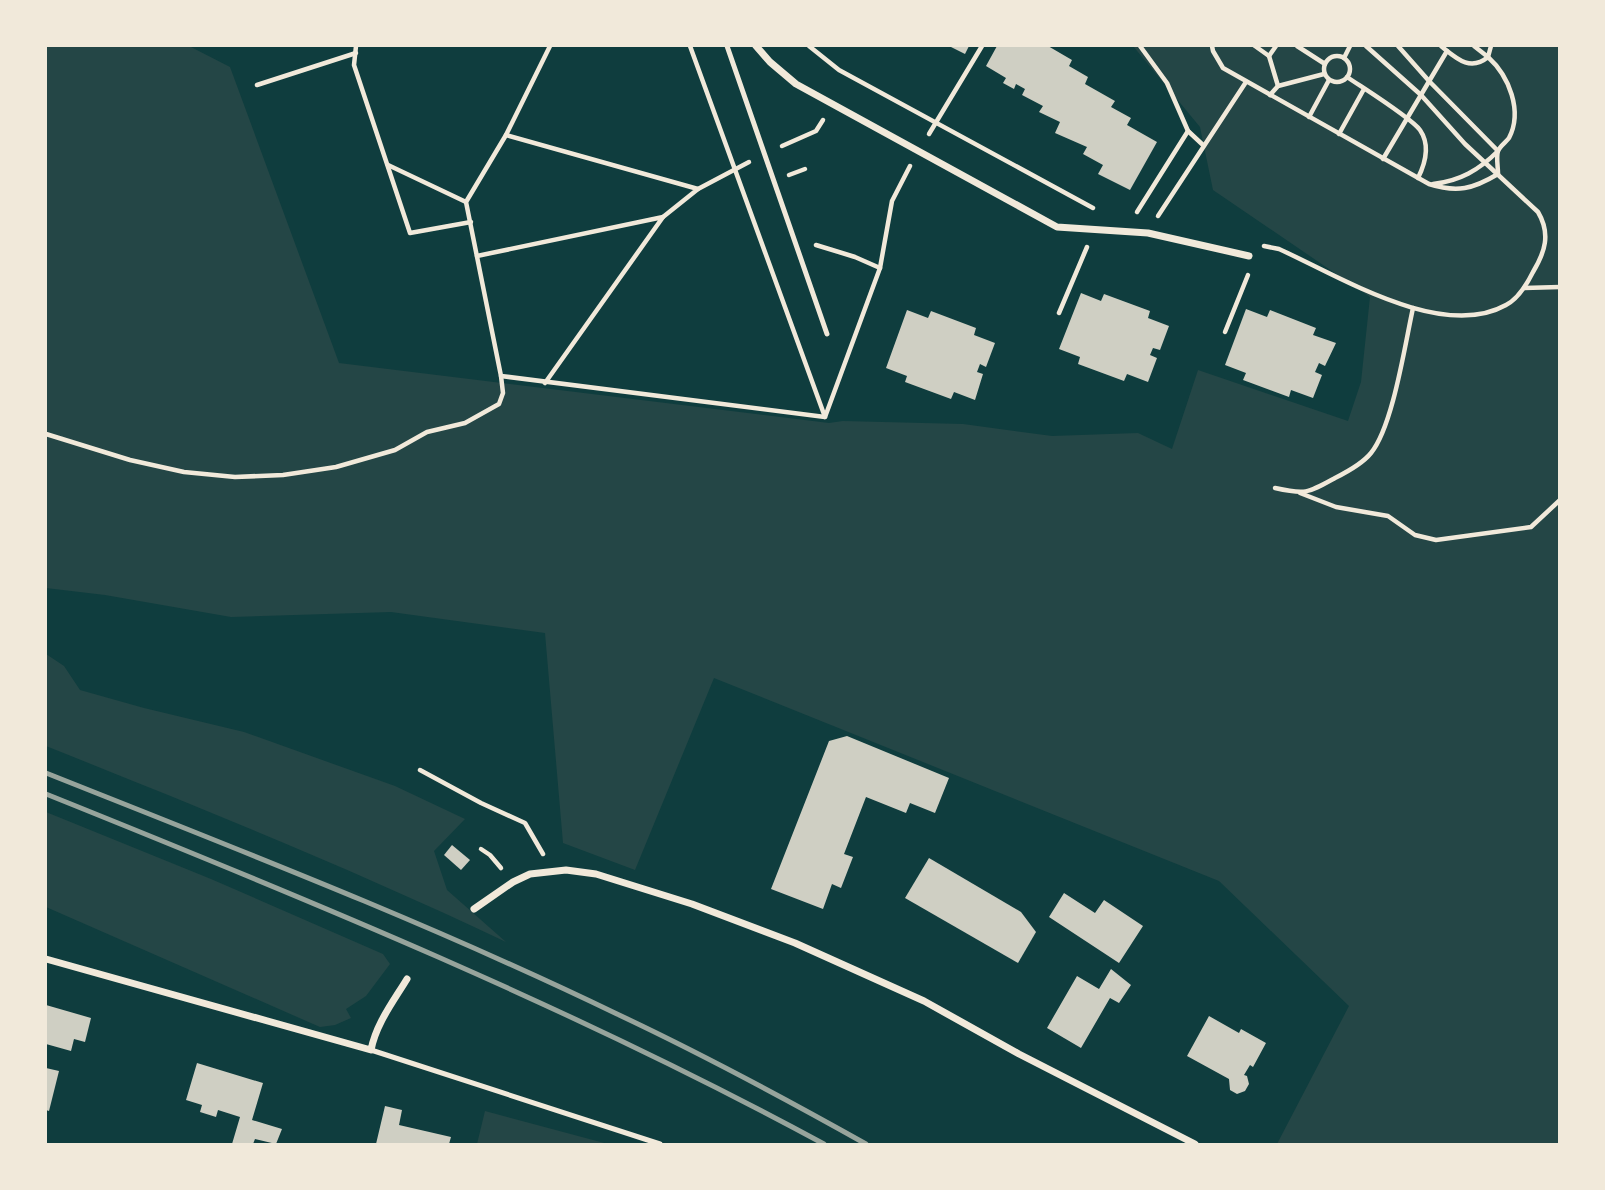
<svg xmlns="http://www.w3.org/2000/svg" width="1605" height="1190" font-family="Signika,sans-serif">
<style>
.green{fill:#244646}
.building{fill:#cfcfc3}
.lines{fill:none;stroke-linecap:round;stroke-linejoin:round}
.path{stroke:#f1e9da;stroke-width:4.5}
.service{stroke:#f1e9da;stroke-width:5}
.minor{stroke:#f1e9da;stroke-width:7}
.rail{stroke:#97a49c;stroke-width:5}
</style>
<rect width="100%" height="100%" fill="#0f3d3e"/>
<g class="green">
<path d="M 46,46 L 189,46 L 230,67 L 339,363 L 829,423 L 843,421 L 963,424 L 1052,436 L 1138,433 L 1172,449 L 1198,370 L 1348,421 L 1361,382 L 1370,297 L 1213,190 L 1200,127 L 1133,46 L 1559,46 L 1559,1144 L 1277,1144 L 1349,1006 L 1219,881 L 714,678 L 635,870 L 563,843 L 545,633 L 391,612 L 231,617 L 105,595 L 46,588 Z"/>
<path d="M 46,654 L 64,666 L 80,690 L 144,708 L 244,732 L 395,786 L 465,819 L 434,851 L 447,890 L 506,942 C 355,870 201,808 46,746 Z"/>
<path d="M 46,812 L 211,879 L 383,954 L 390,964 L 366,996 L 346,1009 L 351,1018 L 335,1025 L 320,1027 L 46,907 Z"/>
<path d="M 485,1111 L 608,1144 L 477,1144 Z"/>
</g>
<g class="building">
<path d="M 949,46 L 969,46 L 965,54 Z"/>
<path d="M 997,46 L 1048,46 L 1072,60 L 1069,66 L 1088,77 L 1085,84 L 1115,101 L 1111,107 L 1131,118 L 1127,125 L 1157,142 L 1130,190 L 1098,174 L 1103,165 L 1083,154 L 1087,147 L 1055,133 L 1060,122 L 1039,112 L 1043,106 L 1022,95 L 1025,89 L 1016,84 L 1014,89 L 1003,83 L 1006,78 L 986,66 Z"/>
<path d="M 1081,293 L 1101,301 L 1104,294 L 1150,311 L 1148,318 L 1169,326 L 1160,350 L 1153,348 L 1150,355 L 1157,358 L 1148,382 L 1127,374 L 1124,381 L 1078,364 L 1080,357 L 1059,349 Z"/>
<path d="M 1246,309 L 1267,317 L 1270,310 L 1316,328 L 1313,335 L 1336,343 L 1325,366 L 1319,363 L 1315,372 L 1322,375 L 1313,398 L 1291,390 L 1289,397 L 1243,380 L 1246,373 L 1225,365 Z"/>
<path d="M 907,310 L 928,318 L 931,311 L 976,328 L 974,335 L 995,343 L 986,367 L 980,364 L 977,372 L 983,374 L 975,400 L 954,392 L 951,399 L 905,382 L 907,376 L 886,368 Z"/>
<path d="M 847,736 L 949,778 L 935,813 L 910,803 L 906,813 L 866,797 L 844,854 L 853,857 L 841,888 L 832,884 L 823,909 L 771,889 L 829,741 Z"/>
<path d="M 452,845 L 470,860 L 461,870 L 444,855 Z"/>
<path d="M 929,858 L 1021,912 L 1036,932 L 1018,963 L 905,898 Z"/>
<path d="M 1064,893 L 1095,913 L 1104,900 L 1143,926 L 1119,963 L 1049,917 Z"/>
<path d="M 1111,969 L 1131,985 L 1119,1003 L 1110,998 L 1081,1048 L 1047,1028 L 1077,976 L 1099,989 Z"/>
<path d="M 46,1005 L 91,1018 L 85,1042 L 74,1039 L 71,1051 L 46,1044 Z"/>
<path d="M 1209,1016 L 1239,1033 L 1241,1029 L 1266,1043 L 1253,1067 L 1250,1065 L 1244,1075 L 1247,1076 L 1249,1084 L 1245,1091 L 1237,1094 L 1230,1090 L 1229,1079 L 1187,1056 Z"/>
<path d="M 197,1063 L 263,1083 L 252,1120 L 282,1129 L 276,1144 L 255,1139 L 253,1144 L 232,1144 L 240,1117 L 218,1110 L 216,1117 L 200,1112 L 202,1105 L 186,1100 Z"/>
<path d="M 46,1068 L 59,1071 L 49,1111 L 46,1110 Z"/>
<path d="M 385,1106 L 402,1110 L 399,1125 L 451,1137 L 449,1144 L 376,1144 Z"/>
</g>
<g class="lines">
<g class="path">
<path d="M 356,46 L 354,65 L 410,233 L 471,222"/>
<path d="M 690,46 L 825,417"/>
<path d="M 809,46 L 839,70 L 1093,208"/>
<path d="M 1140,46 L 1167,83 L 1188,131 L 1203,145"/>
<path d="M 1212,46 L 1213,51 L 1223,68 L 1429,184 C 1457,193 1473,189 1498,174"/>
<path d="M 1255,46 L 1269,56 L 1278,86"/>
<path d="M 1297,46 L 1325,64"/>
<path d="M 1398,46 L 1429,81 L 1498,151 C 1479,170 1460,181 1433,184"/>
<path d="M 1441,46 C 1456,58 1470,72 1488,57 C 1509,76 1523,111 1509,138 C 1506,142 1500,146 1498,151 C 1496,157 1498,167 1498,173"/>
<path d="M 1474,46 L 1488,57 L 1491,46"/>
<path d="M 1269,56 L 1276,46"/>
<circle cx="1337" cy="69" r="13"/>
<path d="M 1344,58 L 1350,46"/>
<path d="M 1347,77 C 1363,88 1410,117 1420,130 C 1431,146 1425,164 1418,178"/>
<path d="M 257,85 L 356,53"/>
<path d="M 1270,95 L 1278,86 L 1324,74"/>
<path d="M 1309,117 L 1329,80"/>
<path d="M 929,134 L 982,46"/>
<path d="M 1339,134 L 1364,89"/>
<path d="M 506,135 L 550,46"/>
<path d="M 782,146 L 816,131 L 823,120"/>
<path d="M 1383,159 L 1447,51"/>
<path d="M 388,165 L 466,202"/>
<path d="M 789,175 L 805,169"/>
<path d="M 698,189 L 749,162"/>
<path d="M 1137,212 L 1188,131"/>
<path d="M 1158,216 L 1246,82"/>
<path d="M 663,217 L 698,189 L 506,135 L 466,202 L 501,376 L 825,417 L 880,268 L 892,201 L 910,166"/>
<path d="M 816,245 L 855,257 L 880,268"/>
<path d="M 1264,246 L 1279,249 C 1339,276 1442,341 1506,305 C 1518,299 1527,284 1533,272 C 1545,252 1551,234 1538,212 L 1465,144 L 1421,95 L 1366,46"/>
<path d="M 477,256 L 663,217 L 545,383"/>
<path d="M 1524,288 L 1560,287"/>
<path d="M 1059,313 L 1087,247"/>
<path d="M 1225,332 L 1248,275"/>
<path d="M 46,434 L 130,460 L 184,472 L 235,477 L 283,475 L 336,467 L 395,450 L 427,432 L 465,423 L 499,404 L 503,393 L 501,376"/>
<path d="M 1275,488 C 1306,495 1308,493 1335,478 C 1347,472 1363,463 1371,453 C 1393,426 1405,344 1413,308"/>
<path d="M 1300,493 L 1336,507 L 1388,516 L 1415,535 L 1436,540 L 1531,527 L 1560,500"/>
<path d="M 420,770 L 481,803 L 525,823 L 543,854"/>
<path d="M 481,849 L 490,855 L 501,868"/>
</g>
<g class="service">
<path d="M 727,46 L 827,334"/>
<path d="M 371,1050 L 660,1144"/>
</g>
<g class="minor">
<path d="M 756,46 L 770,62 L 796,84 L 1057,227 L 1148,233 L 1249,256"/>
<path d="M 474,909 L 513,882 L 530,874 L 566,870 L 596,874 L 692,904 L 795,943 L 924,1001 L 1019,1054 L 1195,1144"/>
<path d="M 46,959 L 371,1050 C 376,1024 393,1002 407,979"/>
</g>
<g class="rail">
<path d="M 46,773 C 237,849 431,924 617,1014 C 702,1054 784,1098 866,1144"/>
<path d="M 46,794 C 310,900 573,1008 824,1144"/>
</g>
</g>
<rect width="1605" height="1190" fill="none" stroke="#f1e9da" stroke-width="94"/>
</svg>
